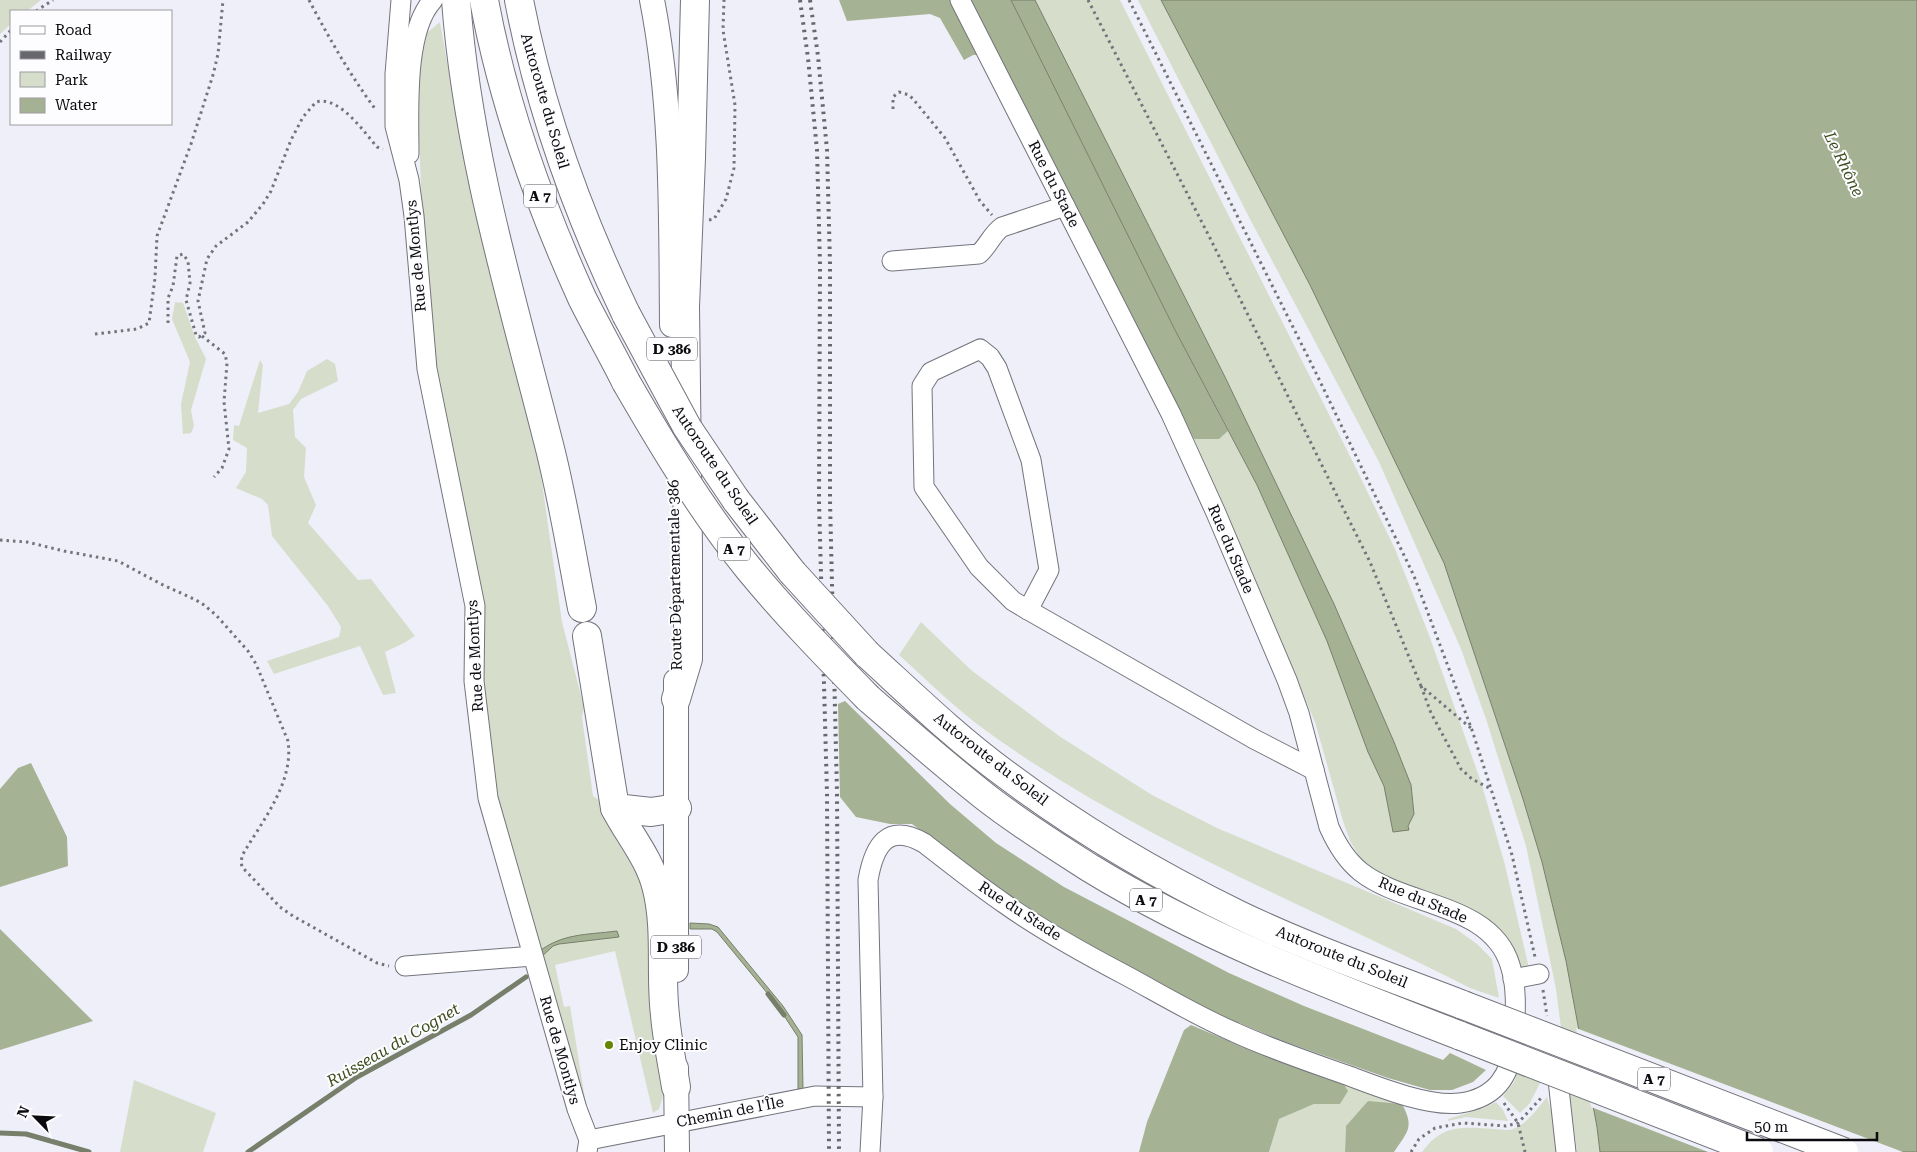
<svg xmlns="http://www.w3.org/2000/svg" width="1917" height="1152" font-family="'Roboto Serif',serif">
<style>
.green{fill:#d6decb}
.forest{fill:#a6b294}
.water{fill:#a5b193;stroke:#777f6b}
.pier{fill:#eeeff9}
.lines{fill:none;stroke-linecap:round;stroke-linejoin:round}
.stream{stroke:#777f6b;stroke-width:5}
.minor-casing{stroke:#73747c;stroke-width:21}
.major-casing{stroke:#73747c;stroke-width:26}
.highway-casing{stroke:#73747c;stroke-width:30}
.path{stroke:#73737a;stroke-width:3;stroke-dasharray:2.5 4;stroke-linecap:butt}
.minor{stroke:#fff;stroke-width:19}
.major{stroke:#fff;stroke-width:24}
.highway{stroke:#fff;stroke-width:28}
.rail{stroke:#67686e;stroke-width:4;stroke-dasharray:2.5 5;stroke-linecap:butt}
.highway-bridge-casing{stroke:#73747c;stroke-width:30;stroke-linecap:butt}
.highway-bridge{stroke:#fff;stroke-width:28}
.poi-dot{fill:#648500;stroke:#fdfdff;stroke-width:2}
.labels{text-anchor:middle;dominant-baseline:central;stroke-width:4;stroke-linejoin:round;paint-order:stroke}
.shield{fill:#fdfdff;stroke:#545457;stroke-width:1}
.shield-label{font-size:14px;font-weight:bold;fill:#0b0b0f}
.street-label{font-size:15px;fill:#0b0b0f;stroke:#fdfdff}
.poi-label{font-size:15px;fill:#0b0b0f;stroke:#fdfdff;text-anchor:start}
.water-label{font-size:16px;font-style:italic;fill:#3d4d1d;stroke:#fdfdff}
</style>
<rect width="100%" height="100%" fill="#eeeff9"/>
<g class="green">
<path d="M 0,0 L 41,0 L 27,11 L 11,11 L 11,24 L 0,34 Z"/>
<path d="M 1035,0 L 1120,0 L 1353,462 L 1395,549 L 1429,635 L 1481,782 L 1505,865 L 1529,968 L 1519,972 L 1514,954 L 1380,875 L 1364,864 L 1350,841 L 1343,821 L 1315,722 L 1194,439 L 1219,439 L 1228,431 L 1257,485 L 1327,641 L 1368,752 L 1384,786 L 1393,832 L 1408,826 L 1414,814 L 1411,785 L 1394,742 L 1334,604 L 1225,377 Z"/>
<path d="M 1138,0 L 1161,0 L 1310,285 L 1444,563 L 1523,799 L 1542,862 L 1566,961 L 1597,1127 L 1600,1152 L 1577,1152 L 1556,989 L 1526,846 L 1486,719 L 1461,649 L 1379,462 L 1250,219 Z"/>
<path d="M 440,22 L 468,181 L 540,469 L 562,622 L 584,707 L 582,717 L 593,796 L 602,802 L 606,821 L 646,882 L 664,1093 L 659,1109 L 653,1113 L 615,951 L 555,965 L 564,1007 L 570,1006 L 585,1099 L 582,1100 L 495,795 L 484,710 L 482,622 L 439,407 L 423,234 L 417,88 L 421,49 L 428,32 Z"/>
<path d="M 175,302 L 183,303 L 195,337 L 206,359 L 191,410 L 194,426 L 191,433 L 183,434 L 181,404 L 190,362 L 172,319 Z"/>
<path d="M 327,359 L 335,364 L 338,381 L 301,399 L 293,410 L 295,437 L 306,448 L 304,477 L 316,505 L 308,523 L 358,580 L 371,579 L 415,636 L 404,643 L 385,652 L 396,693 L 383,695 L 360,646 L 274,674 L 267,661 L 339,637 L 341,627 L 328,606 L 272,536 L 268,505 L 262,499 L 236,488 L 246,472 L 247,448 L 233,440 L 234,425 L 239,426 L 260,360 L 263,365 L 258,413 L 289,404 L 298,392 L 307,371 Z"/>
<path d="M 921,622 L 971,670 L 1059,736 L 1152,795 L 1217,828 L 1456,929 L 1477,944 L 1492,959 L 1499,998 L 1470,988 C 1307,905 1134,838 985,730 C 955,708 927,680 899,655 Z"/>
<path d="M 1518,1070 L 1541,1081 L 1530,1103 L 1520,1113 L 1503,1096 L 1514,1082 Z"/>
<path d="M 134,1080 L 216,1113 L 203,1152 L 120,1152 Z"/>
<path d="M 1343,1083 L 1402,1104 L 1346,1126 L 1345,1152 L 1269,1152 L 1279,1119 L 1314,1104 L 1340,1104 Z"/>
<path d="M 1547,1097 L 1556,1127 L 1558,1152 L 1422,1152 C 1442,1124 1463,1127 1494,1129 C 1500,1129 1508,1131 1513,1129 C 1528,1123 1537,1109 1547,1097 Z"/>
<path d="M 1496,1102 L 1503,1110 L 1508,1121 L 1466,1117 L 1448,1121 L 1448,1119 L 1484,1108 Z"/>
</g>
<g class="forest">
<path d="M 839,0 L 1011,0 L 1175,330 L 1228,431 L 1219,439 L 1194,439 L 995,55 L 973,55 L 964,60 L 940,18 L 930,14 L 847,21 Z"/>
<path d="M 845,701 L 950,804 L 996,843 L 1064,887 L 1229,973 L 1304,1006 L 1443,1060 L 1450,1053 L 1486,1070 L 1473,1082 L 1452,1090 L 1430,1090 L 1388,1078 L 1277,1039 L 1223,1016 L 1150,981 L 1062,931 L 1007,896 L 912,824 L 890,824 L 856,817 L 840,797 L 838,704 Z"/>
<path d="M 31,763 L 67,837 L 68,866 L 0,887 L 0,789 L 18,768 Z"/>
<path d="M 0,929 L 93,1021 L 0,1050 Z"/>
<path d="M 1191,1025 L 1243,1047 L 1343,1083 L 1348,1091 L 1340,1104 L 1314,1104 L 1279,1119 L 1269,1152 L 1139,1152 L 1147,1122 L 1184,1030 Z"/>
<path d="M 1368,1101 L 1402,1104 C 1415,1128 1407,1132 1394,1152 L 1345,1152 L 1346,1126 Z"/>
</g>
<g class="water">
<path d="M 1011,0 L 1035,0 L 1225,377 L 1334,604 L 1394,742 L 1411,785 L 1414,814 L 1408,826 L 1409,830 L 1393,832 L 1384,786 L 1368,752 L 1327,641 L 1257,485 L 1175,330 Z"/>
<path d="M 1161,0 L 1917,0 L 1917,1152 L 1600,1152 L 1597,1127 L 1566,961 L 1542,862 L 1523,799 L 1444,563 L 1310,285 Z"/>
<path d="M 690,923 L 709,924 L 718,927 L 783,1006 L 802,1035 L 803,1089 L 798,1089 L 798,1037 L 777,1005 L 717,932 L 712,929 L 690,929 Z"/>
<path d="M 617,931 L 619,937 L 559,944 L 553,946 L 538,960 L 537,953 C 562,933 586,935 617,931 Z"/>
</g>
<path class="pier" d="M 1576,1028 L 1903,1152 L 1708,1152 L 1591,1107 Z"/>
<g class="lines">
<g class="stream">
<path d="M 768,994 L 784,1015"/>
<path d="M 0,1133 L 26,1134 L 89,1152"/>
<path d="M 248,1152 L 357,1077 L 471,1015 L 526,977"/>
</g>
<g class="minor-casing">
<g id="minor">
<path d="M 401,0 L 395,74 L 395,126 L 409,180 L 414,216 L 427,369 L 475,606 L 474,681 L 488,798 L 577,1109 L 589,1140 L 587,1152"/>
<path d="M 409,154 C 409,112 404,31 433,0"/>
<path d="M 892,261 L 979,254 C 988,246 992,234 1002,227 L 1065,206"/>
<path d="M 980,349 L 990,357 L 997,368 L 1031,460 L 1049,570 L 1028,610 L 1013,601 L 979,567 L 924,487 L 922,386 L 931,372 Z"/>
<path d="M 1028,610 L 1254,739 L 1314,770"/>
<path d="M 405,966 L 533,956"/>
<path d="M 1513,979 L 1539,974"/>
<path d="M 1558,1080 L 1566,1152"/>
<path d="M 589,1140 L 815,1096 L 873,1097"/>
<path d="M 870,1152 L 873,1097 L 868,880 C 874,846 887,822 924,843 C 951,864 977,885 1005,904 C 1043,931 1085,954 1127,976 C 1162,995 1197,1016 1234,1032 C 1273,1050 1313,1063 1352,1077 C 1381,1088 1430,1107 1460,1103 C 1496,1098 1511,1075 1514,1041 C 1515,1017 1518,989 1510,965 C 1491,903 1406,907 1361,872 C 1346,860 1337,845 1329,827 L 1299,713 L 1287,680 L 1216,513 L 1171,414 L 960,0"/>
</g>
</g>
<g class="major-casing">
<g id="major">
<path d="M 652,0 C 673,107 671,216 672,325"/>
<path d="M 676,681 L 676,970"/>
<path d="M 676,1068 L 677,1152"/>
</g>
</g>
<g class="highway-casing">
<g id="highway">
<path d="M 456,0 C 467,150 510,292 547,437 C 562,493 571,551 582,608"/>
<path d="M 484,0 C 503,103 539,203 582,298 C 596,326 612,354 626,382"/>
<path d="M 519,0 C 540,110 578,214 626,314"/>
<path d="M 736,500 L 792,572"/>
<path d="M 587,636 L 615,808 C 629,835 650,859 657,889 C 667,930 660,974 665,1015 C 667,1039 672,1063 676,1087"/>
<path d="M 867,654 C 912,695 955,737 1004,773 C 1077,828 1157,875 1239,915 C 1312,950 1388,976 1463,1005"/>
<path d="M 868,698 C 906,731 944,764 983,795 C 1017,822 1054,845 1090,868 C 1206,939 1335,987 1461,1036"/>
<path d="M 676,699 L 688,659 L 688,549 L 685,307 L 691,158 L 695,0"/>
<path d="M 615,808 L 651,812 L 677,808"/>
</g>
</g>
<g class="path">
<path d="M 309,0 C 329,38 350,75 376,110"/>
<path d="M 1088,0 L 1212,242 L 1343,508 L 1370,562 L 1421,686 L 1472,729"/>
<path d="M 1129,0 L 1315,371 L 1414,576 L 1472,730 L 1491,789 L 1512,855 L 1535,957"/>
<path d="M 36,11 L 53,0"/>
<path d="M 0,42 L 11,30"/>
<path d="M 893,109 L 893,97 L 899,92 L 909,95 L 913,99 L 945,138 L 980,201 L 992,215"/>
<path d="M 709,220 L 714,219 L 726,199 L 734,168 L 735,105 L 723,30 L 724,0"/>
<path d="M 168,323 L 168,298 L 173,286 L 177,256 L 183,254 L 188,261 L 190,283 L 186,300 L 196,335 L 199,337 L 205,333 L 198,301 L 207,259 L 216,246 L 248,222 L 263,204 L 271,191 L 291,140 L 303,117 L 316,102 C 339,95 364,132 377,147 L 383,149"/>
<path d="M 95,334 L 137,329 L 149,323 L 155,278 L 157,236 L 191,144 L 213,75 L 218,54 L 223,0"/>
<path d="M 202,336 L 225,354 L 227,363 L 224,402 L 229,449 L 222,468 L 214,477"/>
<path d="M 0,540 L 27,542 L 64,551 L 118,561 L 161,584 L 196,600 L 204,605 L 216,615 L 248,651 L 256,664 L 288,741 C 294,782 263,820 243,854 L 241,861 L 242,867 L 280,907 L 293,916 L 377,963 L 389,966"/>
<path d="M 1421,686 L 1431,713 L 1461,769 L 1472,779 L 1491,789"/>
<path d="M 1543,990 L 1547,1016"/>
<path d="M 1504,1103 L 1518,1123 L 1525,1152"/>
<path d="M 1411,1152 L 1419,1139 L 1435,1128 L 1463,1123 L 1506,1126 L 1518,1123 L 1542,1097"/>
</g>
<use href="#minor" class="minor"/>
<use href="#major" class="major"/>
<use href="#highway" class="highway"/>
<g class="rail">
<path d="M 800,0 L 808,58 L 817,150 L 820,265 L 819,501 L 827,794 L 829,1152"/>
<path d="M 810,0 L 818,56 L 827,150 L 830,264 L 830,501 L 837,793 L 839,1152"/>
</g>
<g class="highway-bridge-casing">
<g id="highway-bridge">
<path d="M 626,314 L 687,427 L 736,500"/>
<path d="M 626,382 C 663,446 702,511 749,569 C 786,614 827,656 868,698"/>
<path d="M 792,572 L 867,654"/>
<path d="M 1463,1005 L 1844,1152"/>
<path d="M 1461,1036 L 1759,1152"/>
</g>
</g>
<use href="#highway-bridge" class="highway-bridge"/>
</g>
<circle class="poi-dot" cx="609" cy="1045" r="5"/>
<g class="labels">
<g class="shield">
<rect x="524" y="184.5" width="32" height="23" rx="4"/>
<rect x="647" y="337.5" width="50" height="23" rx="4"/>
<rect x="718" y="537.5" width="32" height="23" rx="4"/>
<rect x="1130" y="888.5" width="32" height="23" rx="4"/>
<rect x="651" y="935.5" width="50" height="23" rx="4"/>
<rect x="1638" y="1067.5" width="32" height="23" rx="4"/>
</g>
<g class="shield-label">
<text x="540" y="196">A 7</text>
<text x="672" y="349">D 386</text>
<text x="734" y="549">A 7</text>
<text x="1146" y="900">A 7</text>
<text x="676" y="947">D 386</text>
<text x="1654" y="1079">A 7</text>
</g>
<g class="street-label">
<text transform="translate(545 101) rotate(74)">Autoroute du Soleil</text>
<text transform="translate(1054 184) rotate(63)">Rue du Stade</text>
<text transform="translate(416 256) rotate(-95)">Rue de Montlys</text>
<text transform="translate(715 465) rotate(56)">Autoroute du Soleil</text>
<text transform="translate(1231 549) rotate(67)">Rue du Stade</text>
<text transform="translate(675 575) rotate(-91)">Route Départementale 386</text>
<text transform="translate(475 656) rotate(-93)">Rue de Montlys</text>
<text transform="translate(991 759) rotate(38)">Autoroute du Soleil</text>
<text transform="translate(1423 900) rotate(23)">Rue du Stade</text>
<text transform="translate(1020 911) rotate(33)">Rue du Stade</text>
<text transform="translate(1342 957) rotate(22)">Autoroute du Soleil</text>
<text transform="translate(560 1050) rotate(74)">Rue de Montlys</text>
<text transform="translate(730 1112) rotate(-11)">Chemin de l'Île</text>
</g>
<g class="poi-label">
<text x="619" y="1045">Enjoy Clinic</text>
</g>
<g class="water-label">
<text transform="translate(1844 164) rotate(64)">Le Rhône</text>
<text transform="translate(393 1045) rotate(-30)">Ruisseau du Cognet</text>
</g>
</g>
<rect x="10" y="10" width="162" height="115" fill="#fdfdff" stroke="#9c9c9f"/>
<rect x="20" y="26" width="25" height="8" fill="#ffffff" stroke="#9c9c9f"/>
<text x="55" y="35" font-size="15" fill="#0b0b0f">Road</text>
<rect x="20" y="51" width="25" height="8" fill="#67686e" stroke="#9c9c9f"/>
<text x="55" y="60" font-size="15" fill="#0b0b0f">Railway</text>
<rect x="20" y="72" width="25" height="15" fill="#d6decb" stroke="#9c9c9f"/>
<text x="55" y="85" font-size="15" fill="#0b0b0f">Park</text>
<rect x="20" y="98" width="25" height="15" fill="#a5b193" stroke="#9c9c9f"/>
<text x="55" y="110" font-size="15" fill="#0b0b0f">Water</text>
<g transform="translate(35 1117) rotate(294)" stroke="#fdfdff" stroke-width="4" paint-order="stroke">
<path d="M0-4L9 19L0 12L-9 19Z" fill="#0b0b0f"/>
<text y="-8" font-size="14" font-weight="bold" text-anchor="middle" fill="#0b0b0f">N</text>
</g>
<path d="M1747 1132v8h130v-8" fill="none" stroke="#0b0b0f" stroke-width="2.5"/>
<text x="1754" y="1132" font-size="15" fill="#0b0b0f" stroke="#fdfdff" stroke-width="4" paint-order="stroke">50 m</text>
</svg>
